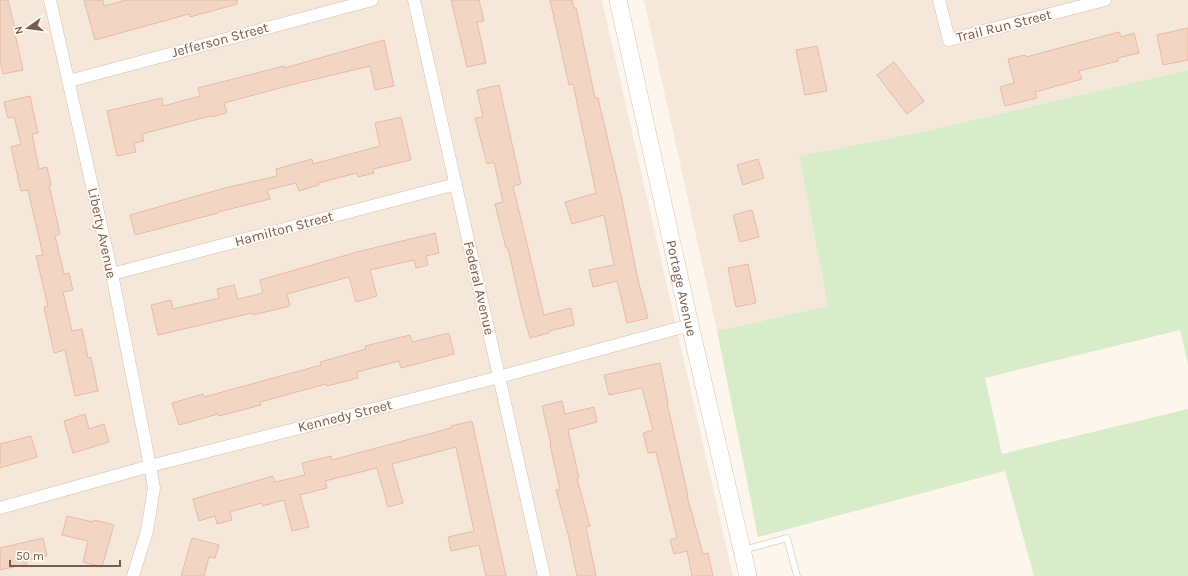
<svg xmlns="http://www.w3.org/2000/svg" width="1188" height="576" font-family="Karla,sans-serif">
<style>
.residential{fill:#f5e8da}
.green{fill:#d8ecc9}
.building{fill:#f3d5c3;stroke:#e6bba3}
.lines{fill:none;stroke-linecap:round;stroke-linejoin:round}
.lane-casing{stroke:#d1beb0;stroke-width:7}
.street-casing{stroke:#d1beb0;stroke-width:13}
.secondary-casing{stroke:#d6c0b0;stroke-width:18}
.lane{stroke:#fff;stroke-width:6}
.street{stroke:#fff;stroke-width:12}
.secondary{stroke:#fff;stroke-width:17}
.labels{text-anchor:middle;dominant-baseline:central;stroke-width:3.5;stroke-linejoin:round;paint-order:stroke}
.street-label{font-size:14px;fill:#7a5c4d;stroke:#fffaf3}
</style>
<rect width="100%" height="100%" fill="#fdf6ec"/>
<g class="residential">
<path d="M 0,0 L 602,0 L 733,576 L 0,576 Z"/>
<path d="M 644,0 L 1188,0 L 1188,70 L 926,131 L 799,156 L 828,306 L 717,331 Z"/>
</g>
<path class="green" d="M 1188,70 L 1188,364 L 1180,330 L 985,378 L 1002,454 L 1188,409 L 1188,576 L 1034,576 L 1005,471 L 758,537 L 717,331 L 828,306 L 799,156 L 926,131 Z"/>
<g class="building">
<path d="M 0,0 L 8,0 L 15,29 L 14,29 L 23,70 L 3,74 L 0,61 Z"/>
<path d="M 84,0 L 103,0 L 104,6 L 126,0 L 237,0 L 237,4 L 190,17 L 189,14 L 95,40 Z"/>
<path d="M 451,0 L 479,0 L 484,21 L 477,22 L 486,63 L 467,67 Z"/>
<path d="M 550,0 L 572,0 L 574,8 L 576,8 L 595,98 L 598,98 L 622,200 L 638,280 L 648,318 L 627,323 L 617,281 L 593,287 L 589,270 L 614,265 L 604,215 L 572,224 L 565,202 L 596,193 L 573,84 L 569,85 Z"/>
<path d="M 1188,28 L 1188,60 L 1163,65 L 1157,35 Z"/>
<path d="M 1119,32 L 1121,37 L 1134,33 L 1139,53 L 1118,58 L 1118,61 L 1079,71 L 1082,79 L 1035,92 L 1037,98 L 1005,106 L 1000,87 L 1014,83 L 1008,59 L 1025,55 L 1026,57 Z"/>
<path d="M 384,40 L 394,86 L 375,90 L 370,66 L 295,84 L 224,103 L 227,113 L 211,117 L 210,116 L 142,134 L 144,141 L 134,143 L 136,152 L 117,156 L 107,111 L 162,98 L 163,106 L 200,96 L 198,88 L 284,66 L 284,68 Z"/>
<path d="M 817,46 L 827,91 L 805,95 L 796,50 Z"/>
<path d="M 894,62 L 924,101 L 907,114 L 877,75 Z"/>
<path d="M 499,85 L 521,184 L 513,186 L 544,315 L 571,308 L 574,325 L 549,331 L 549,333 L 530,338 L 521,306 L 508,248 L 506,248 L 495,204 L 503,202 L 494,162 L 487,164 L 475,118 L 483,117 L 477,90 Z"/>
<path d="M 30,96 L 38,133 L 32,134 L 39,169 L 47,167 L 51,185 L 49,185 L 60,234 L 55,236 L 64,274 L 69,273 L 73,290 L 63,292 L 72,331 L 82,329 L 88,358 L 91,357 L 98,391 L 75,396 L 65,350 L 54,353 L 44,307 L 48,306 L 36,256 L 43,255 L 28,190 L 21,191 L 11,147 L 21,144 L 14,117 L 8,118 L 4,102 Z"/>
<path d="M 401,117 L 411,160 L 373,169 L 374,173 L 358,177 L 357,173 L 318,183 L 319,185 L 299,191 L 296,183 L 267,190 L 270,199 L 218,212 L 218,213 L 135,235 L 130,215 L 221,189 L 277,176 L 276,169 L 312,159 L 313,164 L 380,146 L 375,123 Z"/>
<path d="M 758,159 L 764,178 L 743,185 L 737,165 Z"/>
<path d="M 752,210 L 759,237 L 740,242 L 733,215 Z"/>
<path d="M 435,233 L 439,253 L 426,256 L 428,265 L 416,268 L 414,260 L 370,270 L 377,296 L 356,302 L 349,277 L 287,294 L 290,306 L 253,315 L 252,313 L 158,335 L 151,305 L 171,300 L 173,309 L 219,298 L 217,289 L 234,285 L 238,299 L 263,293 L 260,280 L 357,252 Z"/>
<path d="M 748,264 L 756,303 L 736,307 L 728,268 Z"/>
<path d="M 449,333 L 454,354 L 401,368 L 399,361 L 357,372 L 358,378 L 327,386 L 326,384 L 260,402 L 261,405 L 219,416 L 218,414 L 179,425 L 172,403 L 203,394 L 204,397 L 321,365 L 320,362 L 366,349 L 365,346 L 410,335 L 412,342 Z"/>
<path d="M 660,363 L 668,403 L 667,403 L 688,496 L 687,496 L 703,554 L 708,553 L 713,576 L 692,576 L 687,551 L 674,554 L 670,540 L 677,538 L 656,452 L 648,453 L 643,433 L 653,430 L 642,388 L 609,395 L 604,375 Z"/>
<path d="M 562,401 L 565,414 L 594,407 L 597,422 L 568,430 L 579,478 L 577,479 L 590,526 L 586,527 L 596,576 L 577,576 L 569,538 L 556,490 L 560,489 L 550,445 L 551,444 L 542,406 Z"/>
<path d="M 85,414 L 89,429 L 104,424 L 109,442 L 73,453 L 64,421 Z"/>
<path d="M 472,421 L 506,576 L 486,576 L 479,545 L 451,551 L 448,537 L 474,531 L 456,447 L 392,464 L 403,503 L 388,507 L 377,468 L 325,481 L 327,488 L 300,495 L 309,527 L 292,531 L 284,500 L 263,506 L 262,503 L 230,512 L 232,520 L 217,524 L 215,516 L 199,521 L 193,499 L 273,476 L 275,482 L 305,475 L 302,463 L 331,456 L 332,460 L 451,428 L 451,426 Z"/>
<path d="M 31,436 L 37,457 L 0,468 L 0,444 Z"/>
<path d="M 67,516 L 93,522 L 94,520 L 114,525 L 102,567 L 83,562 L 88,541 L 62,535 Z"/>
<path d="M 43,538 L 47,556 L 26,560 L 27,564 L 0,570 L 0,548 Z"/>
<path d="M 192,538 L 219,545 L 215,558 L 209,557 L 204,576 L 181,576 Z"/>
</g>
<g class="lines">
<g class="lane-casing">
<path id="lane" d="M 743,550 L 787,538 L 797,576"/>
</g>
<g class="street-casing">
<g id="street">
<path d="M 50,0 L 112,274 L 150,466 L 154,488 L 147,531 L 133,576"/>
<path d="M 414,0 L 544,576"/>
<path d="M 939,0 L 949,40 L 1105,0"/>
<path d="M 69,81 L 372,0"/>
<path d="M 112,274 L 456,184"/>
<path d="M 0,508 L 150,466 L 484,381 L 690,325"/>
</g>
</g>
<g class="secondary-casing">
<g id="secondary">
<path id="s1" d="M 618,0 L 690,325 L 748,576"/>
</g>
</g>
<use href="#lane" class="lane"/>
<use href="#street" class="street"/>
<use href="#secondary" class="secondary"/>
</g>
<g class="labels">
<g class="street-label">
<text transform="translate(1004 26) rotate(-14)">Trail Run Street</text>
<text transform="translate(220 40) rotate(-15)">Jefferson Street</text>
<text transform="translate(284 229) rotate(-15)">Hamilton Street</text>
<text transform="translate(102 233) rotate(78)">Liberty Avenue</text>
<text transform="translate(479 288) rotate(77)">Federal Avenue</text>
<text stroke="none"><textPath href="#s1" startOffset="295">Portage Avenue</textPath></text>
<text transform="translate(345 416) rotate(-14)">Kennedy Street</text>
</g>
</g>
<g transform="translate(28 28) rotate(256)" stroke="#fffaf3" stroke-width="3" paint-order="stroke">
<path d="M0-3L7 15L0 10L-7 15Z" fill="#7a5c4d"/>
<text y="-6" font-size="11" font-weight="bold" text-anchor="middle" fill="#7a5c4d">N</text>
</g>
<path d="M10 560v6h110v-6" fill="none" stroke="#7a5c4d" stroke-width="2"/>
<text x="16" y="560" font-size="12" fill="#7a5c4d" stroke="#fffaf3" stroke-width="3" paint-order="stroke">50 m</text>
</svg>
